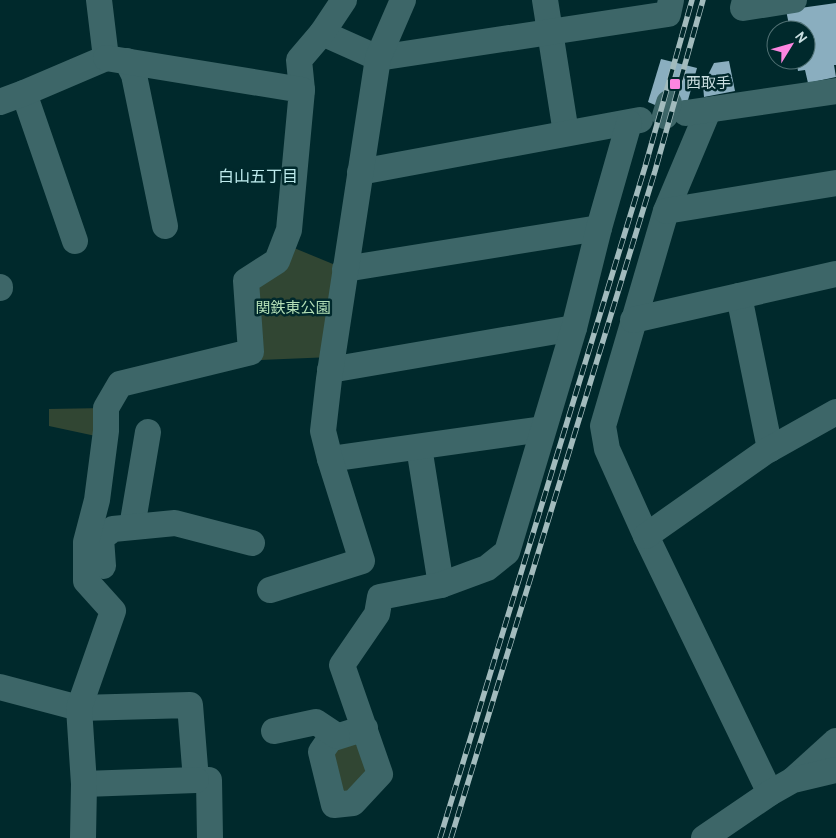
<svg xmlns="http://www.w3.org/2000/svg" width="836" height="838" font-family="Overpass,'Noto Sans JP',sans-serif">
<style>
.green{fill:#314633}
.building{fill:#8aaebf}
.lines{fill:none;stroke-linecap:round;stroke-linejoin:round}
.minor{stroke:#3d6668;stroke-width:26}
.rail-casing{stroke:#a2bbbd;stroke-width:5.5}
.rail{stroke:#00292c;stroke-width:4;stroke-dasharray:11;stroke-linecap:butt}
.poi-dot{fill:#fd86e1;stroke:#00292c;stroke-width:2}
.labels{text-anchor:middle;dominant-baseline:central;stroke-width:5;stroke-linejoin:round;paint-order:stroke}
.poi-label{font-size:15px;fill:#c9dee0;stroke:#00292c;text-anchor:start}
.park-label{font-size:15px;fill:#b3dfb6;stroke:#00292c}
.neighbourhood-label{font-size:16px;fill:#beebed;stroke:#00292c}
</style>
<rect width="100%" height="100%" fill="#00292c"/>
<g class="green">
<path d="M 282,243 L 345,269 L 332,357 L 239,361 L 251,276 Z"/>
<path d="M 106,408 L 105,438 L 49,426 L 49,409 Z"/>
<path d="M 353,739 L 371,771 L 351,794 L 340,793 L 332,751 Z"/>
</g>
<g class="building">
<path d="M 836,3 L 836,65 L 834,65 L 836,77 L 808,83 L 805,70 L 798,71 L 796,60 L 806,60 L 806,30 L 790,30 L 786,10 Z"/>
<path d="M 661,59 L 697,68 L 688,100 L 655,105 L 648,102 Z"/>
<path d="M 729,61 L 735,91 L 704,97 L 703,85 L 714,63 Z"/>
</g>
<g class="lines">
<g class="minor">
<path d="M 545,0 L 566,133"/>
<path d="M 745,0 L 743,8 L 794,0"/>
<path d="M 322,33 L 378,58 L 668,14 L 671,0"/>
<path d="M 127,61 L 134,75 L 165,226"/>
<path d="M 302,90 L 299,60 L 322,33 L 344,0"/>
<path d="M 24,93 L 75,241"/>
<path d="M 0,102 L 24,93 L 106,58 L 99,0"/>
<path d="M 708,111 L 666,211 L 603,426 L 607,449 L 646,536 L 770,793"/>
<path d="M 686,113 L 836,91"/>
<path d="M 665,116 L 669,103"/>
<path d="M 360,172 L 640,120"/>
<path d="M 666,211 L 836,183"/>
<path d="M 345,269 L 599,228"/>
<path d="M 0,287 L 0,288"/>
<path d="M 739,296 L 770,449"/>
<path d="M 633,320 L 836,274"/>
<path d="M 330,370 L 574,328"/>
<path d="M 419,447 L 441,585"/>
<path d="M 330,459 L 543,429"/>
<path d="M 132,527 L 148,432"/>
<path d="M 646,536 L 765,452 L 836,412"/>
<path d="M 103,566 L 101,538 L 113,529 L 175,523 L 252,543"/>
<path d="M 270,590 L 362,561 L 330,459 L 323,431 L 329,379 L 378,58 L 403,0"/>
<path d="M 0,687 L 79,708 L 190,705 L 196,780 L 209,780 L 210,838"/>
<path d="M 365,728 L 330,739 L 321,752 L 334,805 L 353,803 L 380,774 L 342,665 L 377,614 L 380,597 L 441,585 L 487,568 L 507,552 L 574,328 L 599,228 L 629,123"/>
<path d="M 274,731 L 316,722 L 337,736"/>
<path d="M 794,779 L 836,741"/>
<path d="M 84,784 L 196,780"/>
<path d="M 83,838 L 84,784 L 79,708 L 113,611 L 86,581 L 86,542 L 97,500 L 106,431 L 106,408 L 120,384 L 251,352 L 246,281 L 277,261 L 289,230 L 302,90 L 106,58"/>
<path d="M 704,838 L 770,793 L 793,780 L 836,770"/>
</g>
<g class="rail-casing">
<g id="rail">
<path d="M 440,838 L 645,167 L 692,0"/>
<path d="M 451,838 L 655,171 L 703,0"/>
</g>
</g>
<use href="#rail" class="rail"/>
</g>
<rect class="poi-dot" x="669" y="78" width="12" height="12" rx="2.5"/>
<g class="labels">
<g class="poi-label">
<text x="686" y="84">西取手</text>
</g>
<g class="park-label">
<text x="293" y="309">関鉄東公園</text>
</g>
<g class="neighbourhood-label">
<text x="258" y="178">白山五丁目</text>
</g>
</g>
<g transform="translate(791 45) rotate(53)"><circle r="24" fill="#00292c" stroke="#507174"/>
<path d="M0-4L9 19L0 12L-9 19Z" fill="#fd86e1"/>
<text y="-8" font-size="14" font-weight="bold" text-anchor="middle" fill="#c9dee0">N</text>
</g>
</svg>
